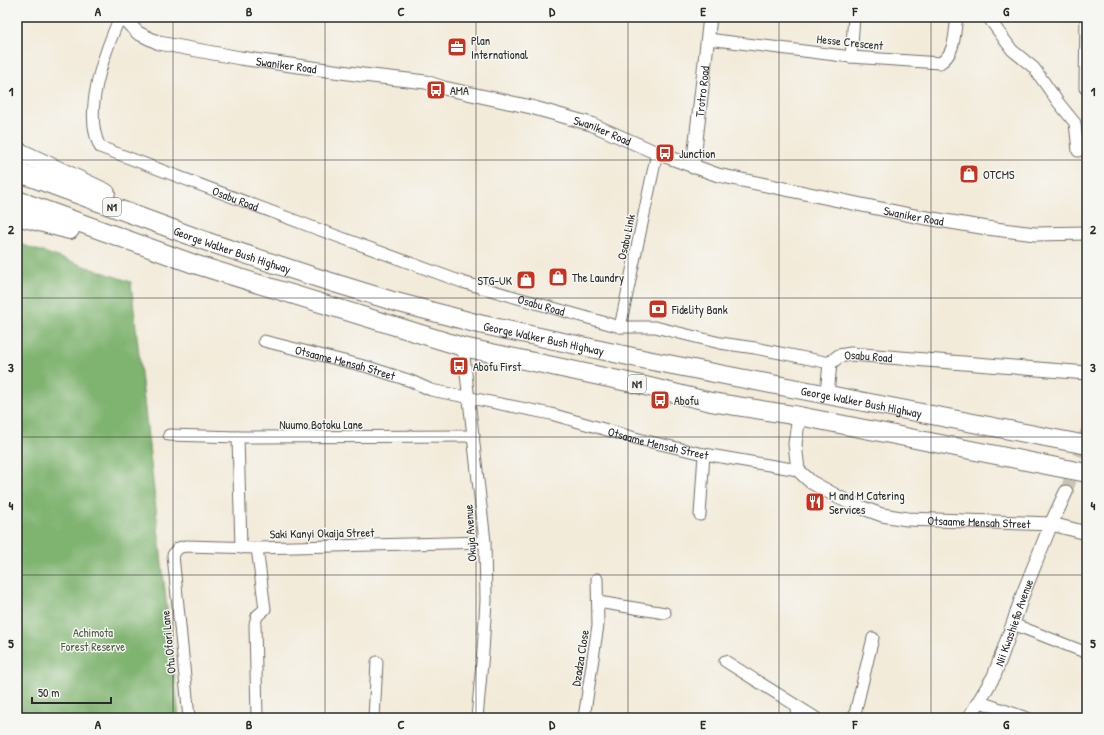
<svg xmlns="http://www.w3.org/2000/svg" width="1104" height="735" font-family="'Patrick Hand',sans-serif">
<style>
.forest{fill:#7fb36f;stroke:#556f4d}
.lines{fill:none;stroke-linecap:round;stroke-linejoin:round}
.tertiary-tunnel{stroke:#cbc5b7;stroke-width:13;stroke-dasharray:13 6;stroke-linecap:butt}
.minor-casing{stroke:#716e68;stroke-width:13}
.tertiary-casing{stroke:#716e68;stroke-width:15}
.trunk-casing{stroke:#716e68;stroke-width:20}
.minor{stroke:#fff;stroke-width:11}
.tertiary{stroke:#fff;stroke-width:13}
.trunk{stroke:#fff;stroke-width:18}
.grid{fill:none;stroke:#2b2b2b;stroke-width:1;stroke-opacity:0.55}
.labels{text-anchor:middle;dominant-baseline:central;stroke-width:3;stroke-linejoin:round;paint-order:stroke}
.shield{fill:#f6f6f2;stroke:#686867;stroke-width:1}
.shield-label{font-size:11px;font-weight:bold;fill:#2b2b2b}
.poi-label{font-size:12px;fill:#2b2b2b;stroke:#f6f6f2;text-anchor:start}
.street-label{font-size:12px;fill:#2b2b2b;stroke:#f6f6f2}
.park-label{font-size:12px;fill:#4e5d45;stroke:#f6f6f2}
.neatline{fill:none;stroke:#2b2b2b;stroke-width:1.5}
.grid-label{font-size:13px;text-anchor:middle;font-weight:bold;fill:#2b2b2b}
</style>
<rect width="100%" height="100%" fill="#f6f6f2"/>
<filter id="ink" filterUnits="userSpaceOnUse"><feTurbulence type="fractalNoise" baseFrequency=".025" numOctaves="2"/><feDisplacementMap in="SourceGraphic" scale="8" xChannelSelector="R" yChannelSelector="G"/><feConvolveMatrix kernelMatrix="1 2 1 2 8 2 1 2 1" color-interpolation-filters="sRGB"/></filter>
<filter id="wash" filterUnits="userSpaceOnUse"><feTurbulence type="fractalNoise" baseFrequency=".012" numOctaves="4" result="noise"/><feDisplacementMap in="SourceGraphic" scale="16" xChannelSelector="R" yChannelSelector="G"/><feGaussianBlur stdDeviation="0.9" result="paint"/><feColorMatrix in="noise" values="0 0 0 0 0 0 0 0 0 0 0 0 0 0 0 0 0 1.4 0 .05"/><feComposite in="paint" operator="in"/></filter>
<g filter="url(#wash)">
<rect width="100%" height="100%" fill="#f3ebda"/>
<path class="forest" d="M 17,243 L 131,282 L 179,718 L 17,718 Z"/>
</g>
<g filter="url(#ink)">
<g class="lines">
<path class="tertiary-tunnel" d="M 1066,492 L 1087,431"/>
<g class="minor-casing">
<g id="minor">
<path id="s1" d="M 120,17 C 105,51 82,112 100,147 L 312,227 L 462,282 L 620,327 L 655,327 L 720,343 L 755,348 L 830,363"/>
<path d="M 988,17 L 1012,50 L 1034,68 L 1058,102 L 1075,123 L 1078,151"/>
<path d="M 708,39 L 851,57 L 940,63 C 956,53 954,34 957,17"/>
<path d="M 851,57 L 854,17"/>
<path d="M 1085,88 L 1086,17"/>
<path d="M 620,327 L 657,153"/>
<path id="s2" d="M 264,341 L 368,367 L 411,381 L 431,390 L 551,414 L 642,440 L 704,454 L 798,470"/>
<path d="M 463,347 L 485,542 L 486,600 L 483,652 L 477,718"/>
<path d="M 169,435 L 238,437 L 474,436"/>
<path d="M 238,437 L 241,548"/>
<path d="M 700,515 L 704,454"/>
<path d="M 257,548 L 265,609 L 257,616 L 255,624 L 257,718"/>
<path d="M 598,602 L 665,613"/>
<path d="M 1013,624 L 1087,653"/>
<path d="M 725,661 L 816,718"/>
<path d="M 980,702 L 1027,718"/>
<path d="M 189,718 L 173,555 L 178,548 L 186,546 L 257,548 L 485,542"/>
<path d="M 374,718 L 377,662"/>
<path d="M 584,718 L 598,625 L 597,579"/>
<path d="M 794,718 L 799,708"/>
<path d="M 854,718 L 873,638"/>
</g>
</g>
<g class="tertiary-casing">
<g id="tertiary">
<path id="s3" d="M 124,17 L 125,20 L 138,33 L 159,43 L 240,58 L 363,75 L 426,82 L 444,88 L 531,107 L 591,124 L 657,153 L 718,175 L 915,216 L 987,228 L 1035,234 L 1087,233"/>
<path id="s4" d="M 693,167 L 710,17"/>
<path id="s5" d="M 827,394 L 830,363 L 839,356 L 851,354 L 1087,373"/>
<path id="s6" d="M 799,416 L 795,444 L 798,470 L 811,482 L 840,498 L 860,507 L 882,515 L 907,519 L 1051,524 L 1087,533"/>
<path id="s7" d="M 969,718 L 994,676 L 1013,624 L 1023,594 L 1051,524 L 1066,492"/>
</g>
</g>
<g class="trunk-casing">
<g id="trunk">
<path d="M 17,151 L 106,193"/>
<path id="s8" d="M 17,172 L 208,242 L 318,278 L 396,302 L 479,324 L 647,360 L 1087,445"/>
<path d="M 17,200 L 194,264 L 463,347 L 637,384 L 711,402 L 799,416 L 1087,473"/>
<path d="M 17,216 L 70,230"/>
</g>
</g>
<use href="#minor" class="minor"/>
<use href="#tertiary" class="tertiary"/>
<use href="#trunk" class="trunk"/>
</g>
</g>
<path class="grid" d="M 173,17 L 173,718M 325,17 L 325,718M 476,17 L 476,718M 628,17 L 628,718M 779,17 L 779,718M 931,17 L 931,718M 17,160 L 1087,160M 17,298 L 1087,298M 17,437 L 1087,437M 17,575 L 1087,575"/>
<defs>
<g id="office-square" transform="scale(1)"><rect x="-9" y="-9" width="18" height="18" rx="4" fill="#c8321e" stroke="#f6f6f2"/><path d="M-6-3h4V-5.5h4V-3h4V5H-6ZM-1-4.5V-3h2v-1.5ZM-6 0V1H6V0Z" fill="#fff"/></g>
<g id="bus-square" transform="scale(1)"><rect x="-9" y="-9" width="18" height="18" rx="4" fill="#c8321e" stroke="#f6f6f2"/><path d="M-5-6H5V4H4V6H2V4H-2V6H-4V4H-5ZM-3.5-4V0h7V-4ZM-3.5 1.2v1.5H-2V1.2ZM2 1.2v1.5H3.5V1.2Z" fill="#fff"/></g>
<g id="shop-square" transform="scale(1)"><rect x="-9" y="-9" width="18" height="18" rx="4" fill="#c8321e" stroke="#f6f6f2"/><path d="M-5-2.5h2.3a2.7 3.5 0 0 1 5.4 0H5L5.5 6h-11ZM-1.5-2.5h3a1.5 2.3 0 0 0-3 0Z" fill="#fff"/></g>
<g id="bank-square" transform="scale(1)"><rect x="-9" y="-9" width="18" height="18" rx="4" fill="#c8321e" stroke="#f6f6f2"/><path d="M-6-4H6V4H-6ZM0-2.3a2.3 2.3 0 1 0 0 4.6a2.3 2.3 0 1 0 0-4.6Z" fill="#fff"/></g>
<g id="restaurant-square" transform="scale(1)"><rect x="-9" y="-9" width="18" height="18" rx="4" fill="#c8321e" stroke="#f6f6f2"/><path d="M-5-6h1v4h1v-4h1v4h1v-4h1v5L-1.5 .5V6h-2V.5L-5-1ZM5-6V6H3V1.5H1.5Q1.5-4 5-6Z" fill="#fff"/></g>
</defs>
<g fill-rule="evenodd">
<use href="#office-square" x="457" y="47"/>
<use href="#bus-square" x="436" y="90"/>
<use href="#bus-square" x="665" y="153"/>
<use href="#shop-square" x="969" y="174"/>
<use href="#shop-square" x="558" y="277"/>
<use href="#shop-square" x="526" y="280"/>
<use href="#bank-square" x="658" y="309"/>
<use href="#bus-square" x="459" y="366"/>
<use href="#bus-square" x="660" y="400"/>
<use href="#restaurant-square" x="815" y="502"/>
</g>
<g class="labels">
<g class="shield">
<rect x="103" y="198" width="18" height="18" rx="3"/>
<rect x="628" y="375" width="18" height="18" rx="3"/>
</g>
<g class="shield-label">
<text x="112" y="207">N1</text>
<text x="637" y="384">N1</text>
</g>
<g class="poi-label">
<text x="471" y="40">Plan<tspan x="471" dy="14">International</tspan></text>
<text x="450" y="90">AMA</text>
<text x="679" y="153">Junction</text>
<text x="983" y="174">OTCMS</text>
<text x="572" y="277">The Laundry</text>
<text x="512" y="280" text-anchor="end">STG-UK</text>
<text x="672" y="309">Fidelity Bank</text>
<text x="473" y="366">Abofu First</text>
<text x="674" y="400">Abofu</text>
<text x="829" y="495">M and M Catering<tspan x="829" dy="14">Services</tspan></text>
</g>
<g class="street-label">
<text transform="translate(850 42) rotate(6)">Hesse Crescent</text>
<text stroke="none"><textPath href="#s3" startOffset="174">Swaniker Road</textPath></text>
<text stroke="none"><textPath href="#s4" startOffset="76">Trotro Road</textPath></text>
<text stroke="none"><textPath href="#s3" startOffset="498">Swaniker Road</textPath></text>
<text stroke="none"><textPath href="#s1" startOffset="280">Osabu Road</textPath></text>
<text stroke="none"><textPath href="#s3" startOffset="822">Swaniker Road</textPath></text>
<text transform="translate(626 237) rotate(-78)">Osabu Link</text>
<text stroke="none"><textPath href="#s8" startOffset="229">George Walker Bush Highway</textPath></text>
<text stroke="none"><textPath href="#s1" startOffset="604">Osabu Road</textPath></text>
<text stroke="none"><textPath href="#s8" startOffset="553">George Walker Bush Highway</textPath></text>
<text stroke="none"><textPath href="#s5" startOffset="72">Osabu Road</textPath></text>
<text stroke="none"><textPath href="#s2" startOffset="84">Otsaame Mensah Street</textPath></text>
<text stroke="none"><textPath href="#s8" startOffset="877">George Walker Bush Highway</textPath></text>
<text x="321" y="424">Nuumo Botoku Lane</text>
<text stroke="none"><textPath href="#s2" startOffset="408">Otsaame Mensah Street</textPath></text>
<text stroke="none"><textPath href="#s6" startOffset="248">Otsaame Mensah Street</textPath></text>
<text transform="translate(322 533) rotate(-1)">Saki Kanyi Okaija Street</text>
<text transform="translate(470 533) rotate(-94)">Okuja Avenue</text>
<text stroke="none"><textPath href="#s7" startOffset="106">Nii Kwashiefio Avenue</textPath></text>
<text transform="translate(168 642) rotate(-96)">Otu Ofori Lane</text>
<text transform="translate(580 658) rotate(-81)">Dzadza Close</text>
</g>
<g class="park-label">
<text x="93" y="632">Achimota<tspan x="93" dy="14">Forest Reserve</tspan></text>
</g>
</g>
<rect width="1104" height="735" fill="none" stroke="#f6f6f2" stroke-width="44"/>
<path d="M32 697v6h79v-6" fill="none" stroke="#2b2b2b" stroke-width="2"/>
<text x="38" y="697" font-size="12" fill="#2b2b2b" stroke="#f6f6f2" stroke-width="3" paint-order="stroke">50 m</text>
<rect x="22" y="22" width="1060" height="691" class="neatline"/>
<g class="grid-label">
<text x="98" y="16">A</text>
<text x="249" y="16">B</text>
<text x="401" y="16">C</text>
<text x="552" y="16">D</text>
<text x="703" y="16">E</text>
<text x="855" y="16">F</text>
<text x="1006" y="16">G</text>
<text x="11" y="96">1</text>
<text x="1093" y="96">1</text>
<text x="11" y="234">2</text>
<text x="1093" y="234">2</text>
<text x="11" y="372">3</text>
<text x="1093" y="372">3</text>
<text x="11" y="510">4</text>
<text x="1093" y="510">4</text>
<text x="11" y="648">5</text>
<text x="1093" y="648">5</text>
<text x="98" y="729">A</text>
<text x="249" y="729">B</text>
<text x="401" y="729">C</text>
<text x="552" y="729">D</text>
<text x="703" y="729">E</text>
<text x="855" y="729">F</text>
<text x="1006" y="729">G</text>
</g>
</svg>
